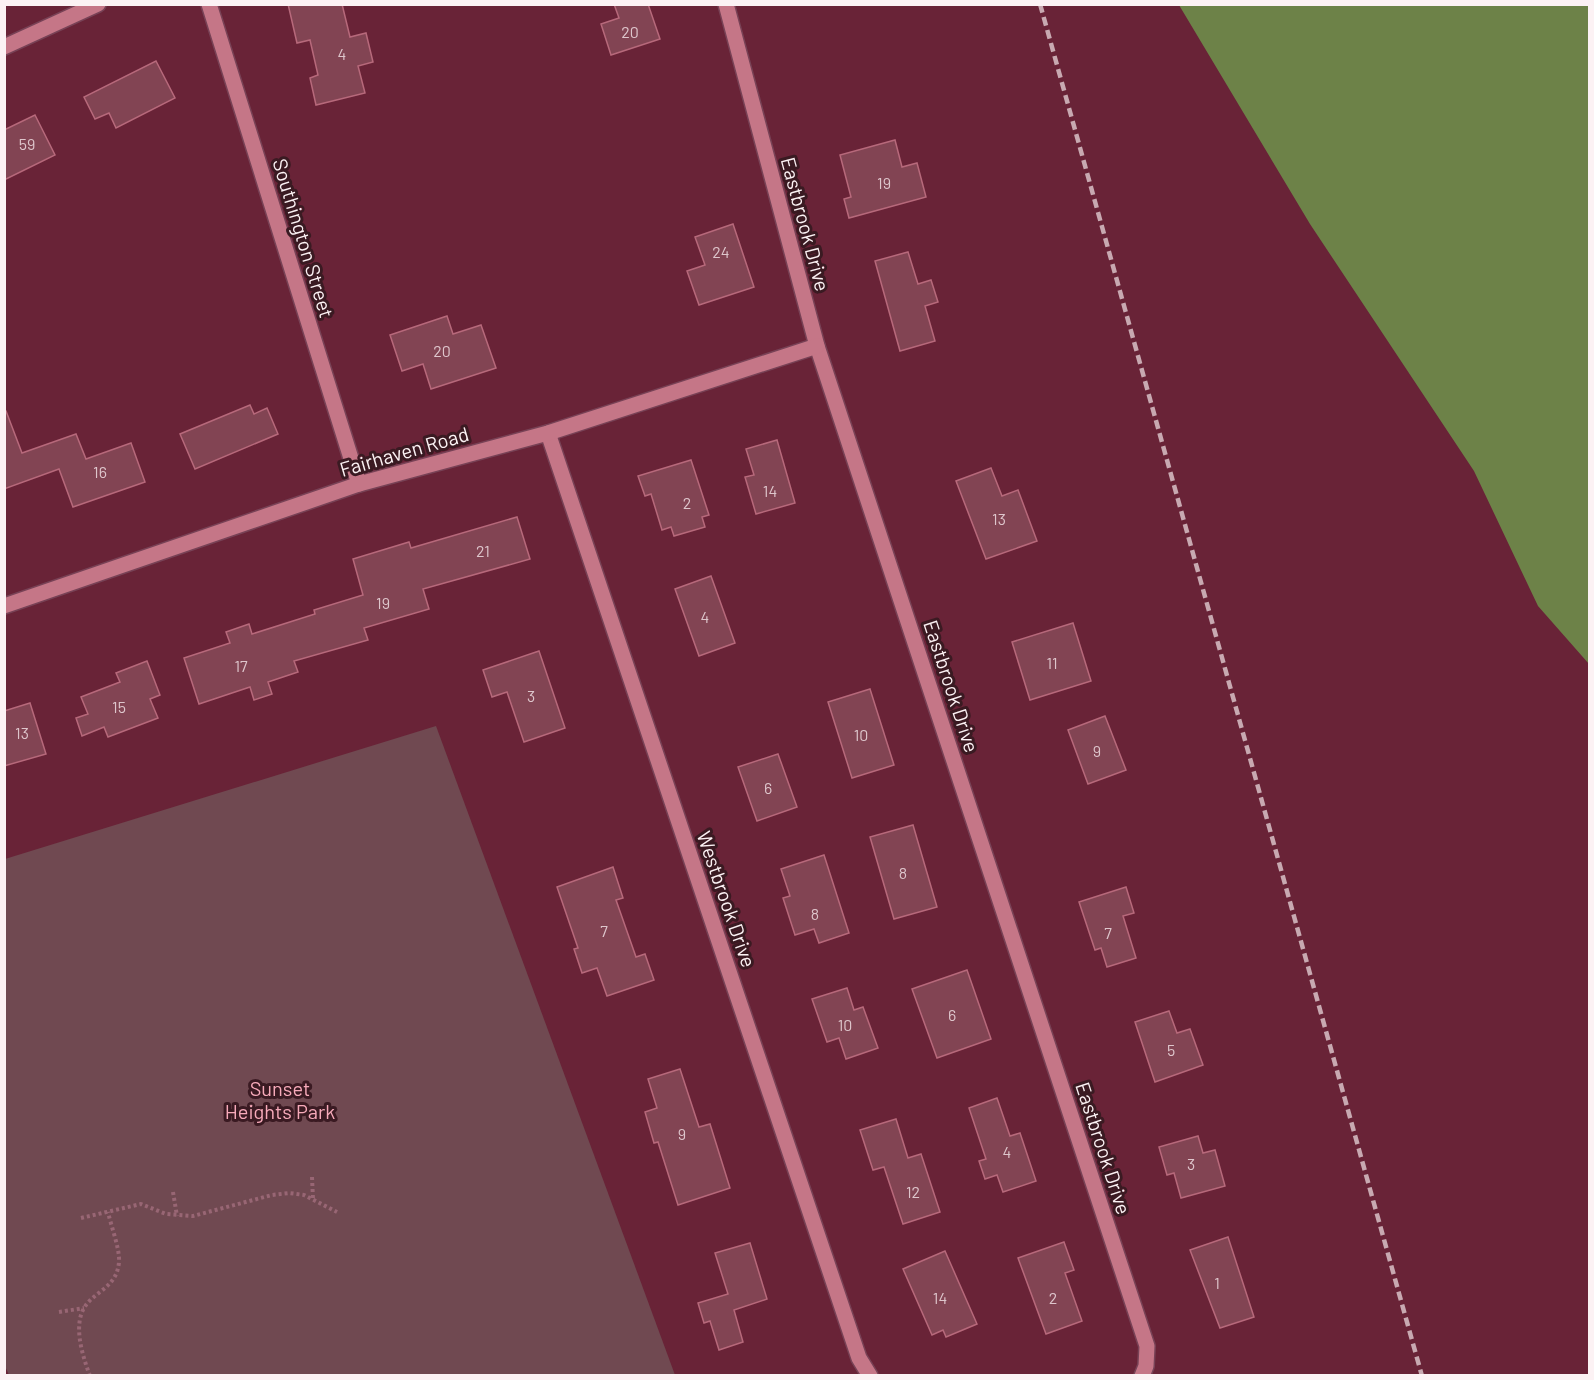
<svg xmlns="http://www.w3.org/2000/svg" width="1594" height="1380" font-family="Barlow,sans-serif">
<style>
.green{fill:#704951}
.water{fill:#6d8248}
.building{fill:#824453;stroke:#b7697b;stroke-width:1.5}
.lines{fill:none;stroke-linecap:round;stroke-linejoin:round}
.minor-casing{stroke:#784256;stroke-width:18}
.path{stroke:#986674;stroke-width:4;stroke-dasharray:3 3;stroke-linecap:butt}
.minor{stroke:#c57687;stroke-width:15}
.rail{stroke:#c8a9b1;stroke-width:4.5;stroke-dasharray:9 4.5;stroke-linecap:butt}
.labels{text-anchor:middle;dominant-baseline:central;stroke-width:6;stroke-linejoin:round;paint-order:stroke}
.number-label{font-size:16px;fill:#dec6cc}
.street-label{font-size:20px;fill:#fcf2f4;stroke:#3a1a22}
.park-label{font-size:20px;fill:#f7aaba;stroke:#3a1a22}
</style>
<rect width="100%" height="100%" fill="#692337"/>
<path class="green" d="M 436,726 L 675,1375 L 9,1375 L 4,1364 L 5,859 Z"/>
<path class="water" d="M 1179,5 L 1589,5 L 1589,664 L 1538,606 L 1474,471 L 1310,224 Z"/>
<g class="building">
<path d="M 288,4 L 342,4 L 350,37 L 366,33 L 373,62 L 358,66 L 365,93 L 316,105 L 310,78 L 318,75 L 310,40 L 297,43 Z"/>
<path d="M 614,4 L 648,4 L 660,39 L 611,55 L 601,24 L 619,18 Z"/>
<path d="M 156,61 L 175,98 L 116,128 L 109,113 L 95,119 L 84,97 Z"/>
<path d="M 35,115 L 55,155 L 4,180 L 4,130 Z"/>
<path d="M 895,140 L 902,167 L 917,163 L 926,197 L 849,218 L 844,199 L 851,197 L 840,155 Z"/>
<path d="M 733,224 L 754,287 L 699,305 L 687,271 L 705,265 L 695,237 Z"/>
<path d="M 908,252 L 918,284 L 931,280 L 938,302 L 925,306 L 935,341 L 900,351 L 875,261 Z"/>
<path d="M 447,316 L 453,334 L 481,325 L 496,368 L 431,389 L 423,364 L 402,371 L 390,335 Z"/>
<path d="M 250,405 L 254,414 L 267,408 L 278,434 L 195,469 L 180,434 Z"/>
<path d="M 4,411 L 6,411 L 22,453 L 76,434 L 86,459 L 131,443 L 145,482 L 73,507 L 59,469 L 4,489 Z"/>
<path d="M 777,440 L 795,503 L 756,514 L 745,477 L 754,475 L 746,449 Z"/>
<path d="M 691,460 L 709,515 L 702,517 L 705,527 L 674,536 L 671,527 L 662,530 L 651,494 L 645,496 L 638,476 Z"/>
<path d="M 991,468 L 1002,496 L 1018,490 L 1037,541 L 986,559 L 956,481 Z"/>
<path d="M 517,517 L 530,559 L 423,589 L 429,609 L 364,628 L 368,640 L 294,661 L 298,672 L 268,682 L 272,694 L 254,700 L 250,687 L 199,704 L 184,658 L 230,643 L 226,632 L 249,624 L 252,634 L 315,614 L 314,610 L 363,595 L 353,559 L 409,542 L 411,548 Z"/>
<path d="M 711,576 L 735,643 L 699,656 L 675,589 Z"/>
<path d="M 1073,623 L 1091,681 L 1030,700 L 1012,642 Z"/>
<path d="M 539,651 L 565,728 L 524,742 L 507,692 L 492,697 L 483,670 Z"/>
<path d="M 147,661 L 160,695 L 150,699 L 158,718 L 108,737 L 104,727 L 82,736 L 76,718 L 88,714 L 81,697 L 120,682 L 116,673 Z"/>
<path d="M 870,689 L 894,765 L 852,778 L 828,702 Z"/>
<path d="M 30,703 L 46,754 L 4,766 L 4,711 Z"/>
<path d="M 1105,716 L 1126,770 L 1088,784 L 1068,730 Z"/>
<path d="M 778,754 L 797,807 L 757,821 L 738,767 Z"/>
<path d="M 913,825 L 937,907 L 894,919 L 870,837 Z"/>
<path d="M 824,855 L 849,933 L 819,943 L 814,929 L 795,935 L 783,898 L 790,896 L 781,869 Z"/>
<path d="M 613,867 L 623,898 L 616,900 L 636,957 L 645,954 L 654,980 L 607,996 L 597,968 L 582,973 L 574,949 L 578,948 L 557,887 Z"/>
<path d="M 1126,887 L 1134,913 L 1123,916 L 1136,958 L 1107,967 L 1101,948 L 1095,950 L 1079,902 Z"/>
<path d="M 967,970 L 991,1039 L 937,1058 L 912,989 Z"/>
<path d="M 847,988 L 854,1010 L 863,1007 L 878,1048 L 846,1059 L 839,1038 L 827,1042 L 812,999 Z"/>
<path d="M 1169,1011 L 1177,1033 L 1190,1029 L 1203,1065 L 1155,1082 L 1135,1022 Z"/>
<path d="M 680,1069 L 699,1127 L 710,1124 L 730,1188 L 678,1205 L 658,1142 L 654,1143 L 645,1112 L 657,1108 L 648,1079 Z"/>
<path d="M 997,1098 L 1010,1136 L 1020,1133 L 1036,1181 L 1003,1192 L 997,1175 L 985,1179 L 979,1161 L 986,1159 L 969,1108 Z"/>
<path d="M 896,1119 L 908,1158 L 921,1154 L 940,1212 L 903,1224 L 884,1167 L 873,1170 L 860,1130 Z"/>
<path d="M 1198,1136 L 1203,1153 L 1215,1150 L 1225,1186 L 1181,1198 L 1174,1173 L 1167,1175 L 1159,1147 Z"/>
<path d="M 1228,1237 L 1254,1317 L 1220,1328 L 1190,1250 Z"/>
<path d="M 1064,1242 L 1074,1270 L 1065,1273 L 1082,1321 L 1046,1334 L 1018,1258 Z"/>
<path d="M 750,1243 L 767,1299 L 734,1310 L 743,1342 L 719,1350 L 710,1321 L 704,1323 L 698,1303 L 728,1294 L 715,1253 Z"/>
<path d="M 945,1251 L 977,1324 L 946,1337 L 943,1330 L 932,1335 L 903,1269 Z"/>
</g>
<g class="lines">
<g class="minor-casing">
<g id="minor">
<path d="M 209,4 L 359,484"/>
<path d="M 726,4 L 817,346 L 1147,1346 L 1146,1366 L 1142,1376"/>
<path d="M 4,47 L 98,4"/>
<path d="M 548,433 L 859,1358 L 870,1376"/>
<path d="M 4,606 L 359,484 L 548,433 L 817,346"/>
</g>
</g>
<g class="path">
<path d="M 312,1177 L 313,1199"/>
<path d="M 173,1192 L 177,1216"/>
<path d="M 81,1218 L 141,1204 L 166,1214 L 193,1216 L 272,1195 L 289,1193 L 304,1195 L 337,1212"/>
<path d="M 59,1312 L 84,1308"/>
<path d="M 90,1376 C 83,1357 73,1327 84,1308 C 94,1291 117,1288 119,1262 C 120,1249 111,1226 108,1212"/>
</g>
<use href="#minor" class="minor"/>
<path class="rail" d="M 1040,4 L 1422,1376"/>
</g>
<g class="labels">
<g class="number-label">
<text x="630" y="31">20</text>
<text x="342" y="53">4</text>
<text x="27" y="143">59</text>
<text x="884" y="182">19</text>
<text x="721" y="251">24</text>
<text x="442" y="350">20</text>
<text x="100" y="471">16</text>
<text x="770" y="490">14</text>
<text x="687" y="502">2</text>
<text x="999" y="518">13</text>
<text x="483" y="550">21</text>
<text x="383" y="602">19</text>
<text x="705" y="616">4</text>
<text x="1052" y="662">11</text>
<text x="241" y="665">17</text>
<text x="531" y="695">3</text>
<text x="119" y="706">15</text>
<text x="22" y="732">13</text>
<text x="861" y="734">10</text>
<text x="1097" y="750">9</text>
<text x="768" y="787">6</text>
<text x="903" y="872">8</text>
<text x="815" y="913">8</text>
<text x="604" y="930">7</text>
<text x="1108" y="932">7</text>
<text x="952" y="1014">6</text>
<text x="845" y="1024">10</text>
<text x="1171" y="1049">5</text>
<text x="682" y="1133">9</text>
<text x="1007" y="1151">4</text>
<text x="1191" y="1163">3</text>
<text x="913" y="1191">12</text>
<text x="1217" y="1282">1</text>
<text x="940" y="1297">14</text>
<text x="1053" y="1297">2</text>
</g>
<g class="street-label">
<text transform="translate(806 224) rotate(75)">Eastbrook Drive</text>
<text transform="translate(304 238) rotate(73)">Southington Street</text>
<text transform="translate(404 451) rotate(-16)">Fairhaven Road</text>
<text transform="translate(952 686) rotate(72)">Eastbrook Drive</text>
<text transform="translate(727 899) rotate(71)">Westbrook Drive</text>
<text transform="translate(1104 1148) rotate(72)">Eastbrook Drive</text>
</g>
<g class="park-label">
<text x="280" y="1088">Sunset<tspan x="280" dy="23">Heights Park</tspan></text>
</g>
</g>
<rect width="1594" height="1380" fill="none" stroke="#fcf2f4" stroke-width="12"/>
</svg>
